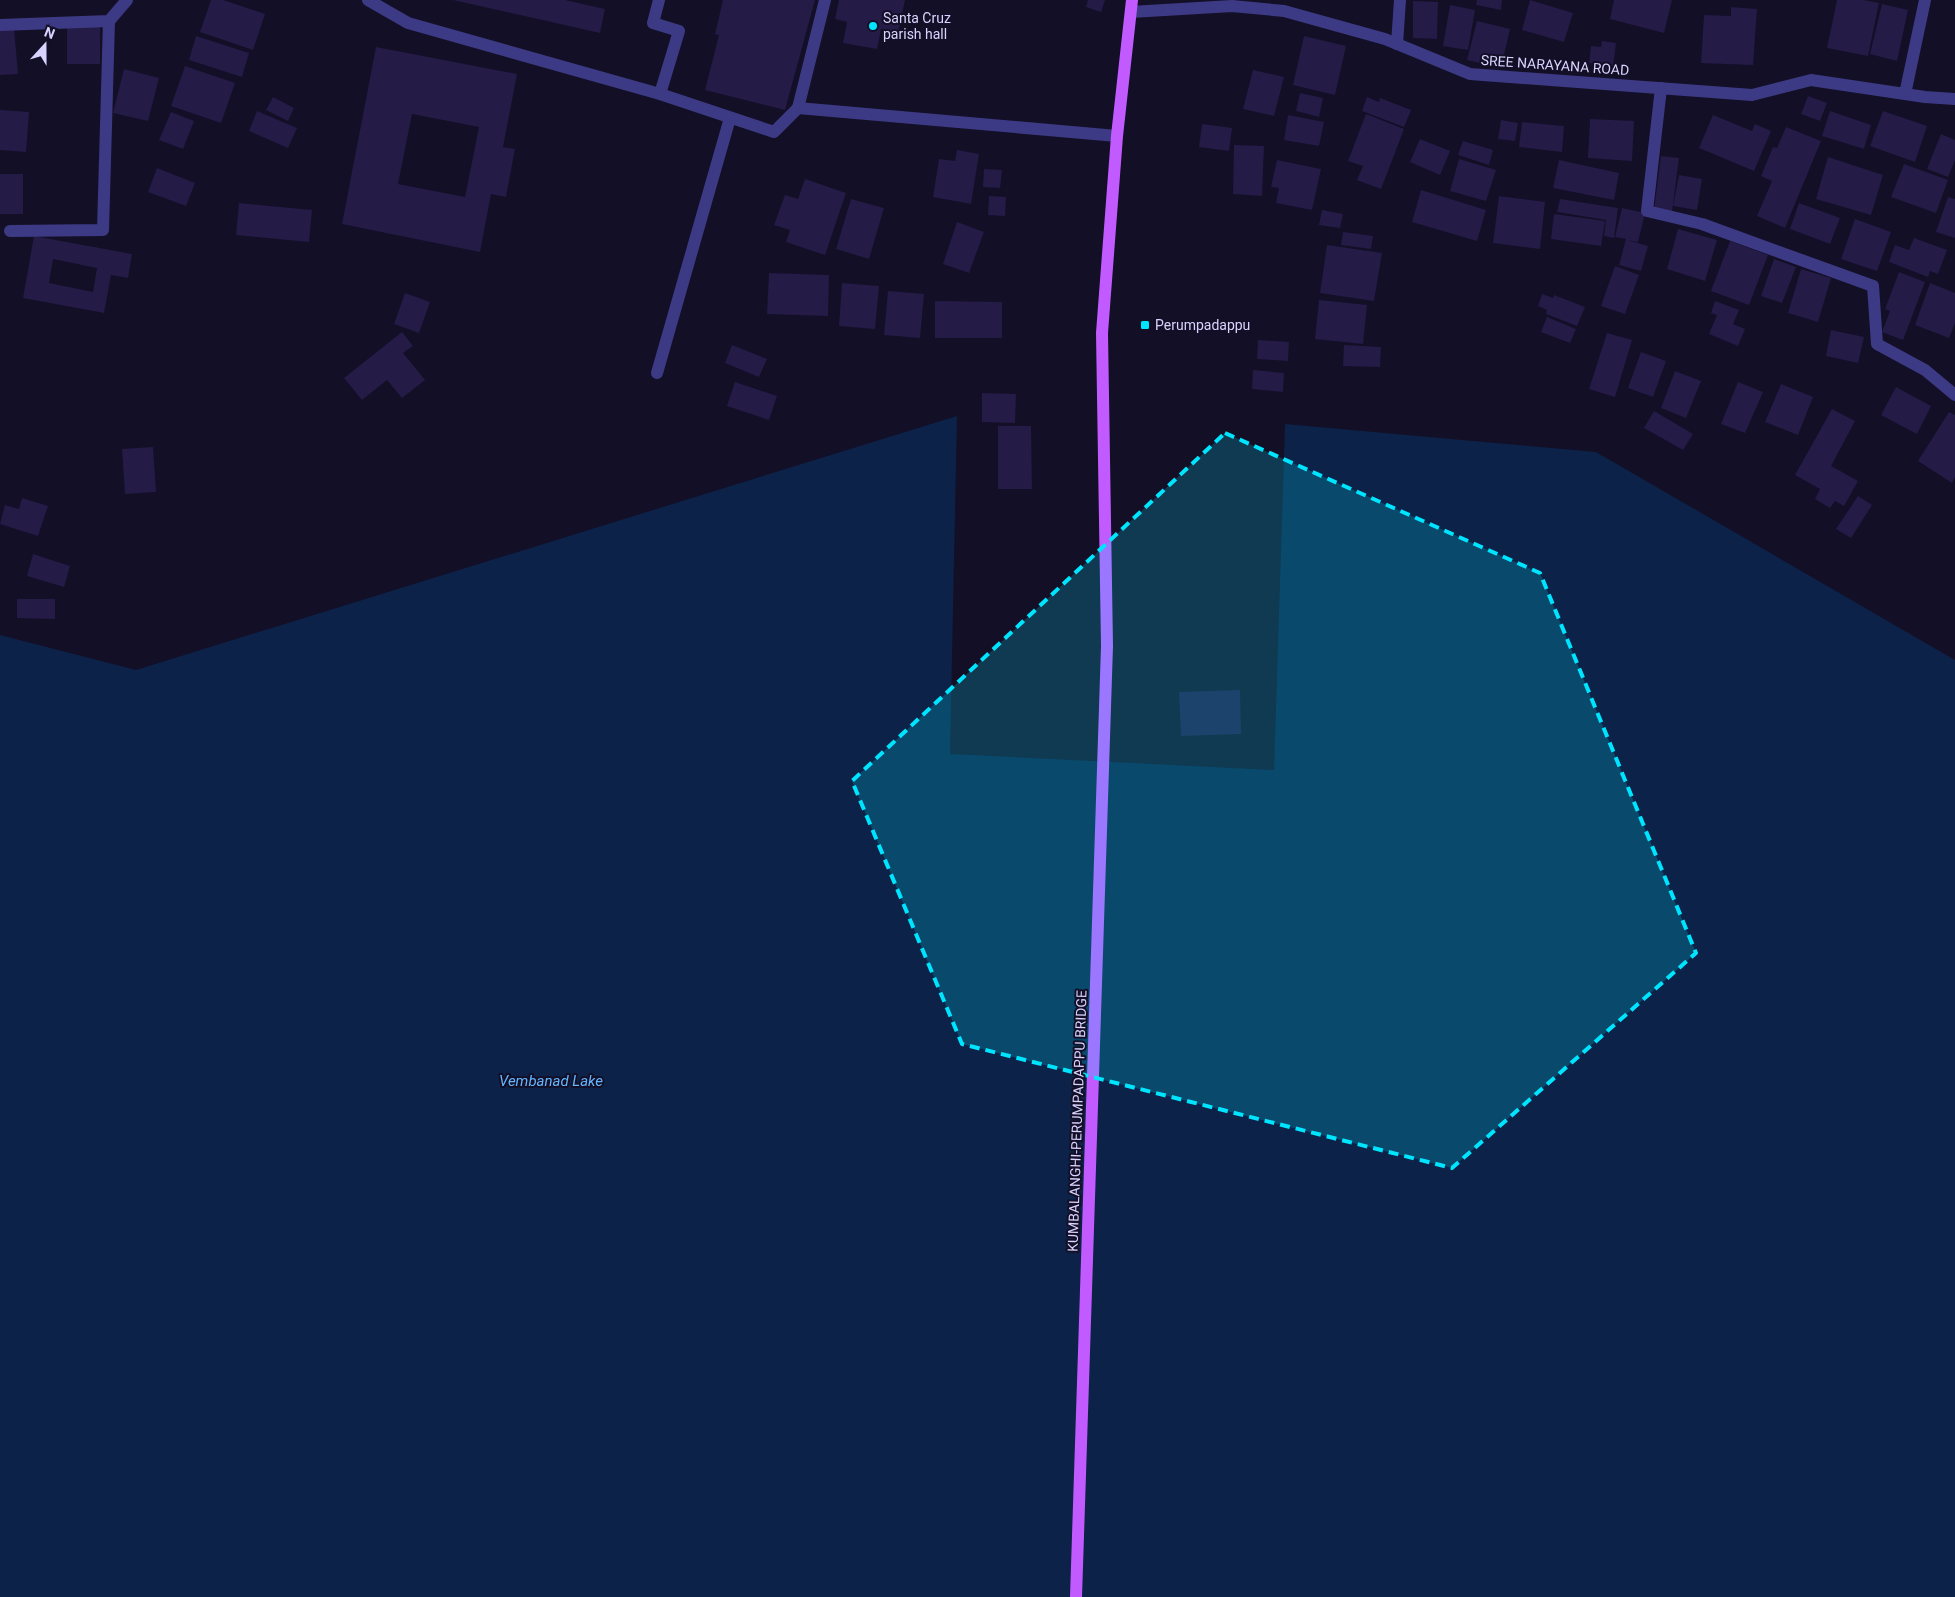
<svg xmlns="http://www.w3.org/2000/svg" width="1955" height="1597" font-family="Roboto,sans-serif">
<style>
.water{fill:#0c2248}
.building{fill:#241b47;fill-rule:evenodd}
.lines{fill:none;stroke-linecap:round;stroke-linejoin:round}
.minor{stroke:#3d3a85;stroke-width:12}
.major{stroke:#c25bff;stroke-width:12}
.marked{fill:#00e5ff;fill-opacity:0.2;stroke:#00e5ff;stroke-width:4;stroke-dasharray:10 6;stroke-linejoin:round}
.poi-dot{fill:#00e5ff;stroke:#130f26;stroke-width:2}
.labels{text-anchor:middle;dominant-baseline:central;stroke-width:4;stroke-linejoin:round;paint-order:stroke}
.poi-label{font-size:14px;fill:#d9d4ff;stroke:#130f26;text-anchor:start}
.street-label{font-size:14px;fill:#d9d4ff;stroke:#130f26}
.water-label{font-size:15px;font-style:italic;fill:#62b6ff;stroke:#130f26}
</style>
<rect width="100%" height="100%" fill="#130f26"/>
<path class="water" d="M 957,416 L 950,754 L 1274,770 L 1285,424 L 1596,452 L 1955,660 L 1955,1597 L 0,1597 L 0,635 L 136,670 Z"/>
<g class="building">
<path d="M 211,0 L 223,0 L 265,14 L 253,50 L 200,32 Z"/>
<path d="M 453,0 L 565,0 L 605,9 L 600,33 Z"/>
<path d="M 723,0 L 815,0 L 785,110 L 705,90 L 719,35 L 715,34 Z"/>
<path d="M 839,0 L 905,0 L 898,33 L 881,29 L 877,49 L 843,43 L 847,22 L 835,19 Z"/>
<path d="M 1088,0 L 1105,0 L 1101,12 L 1086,7 Z"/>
<path d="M 1477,0 L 1502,0 L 1501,10 L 1476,5 Z"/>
<path d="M 1530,0 L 1573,13 L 1564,42 L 1522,30 Z"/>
<path d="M 1614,0 L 1672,0 L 1664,33 L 1610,19 Z"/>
<path d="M 1837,0 L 1864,0 L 1879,3 L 1868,56 L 1827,48 Z"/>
<path d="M 1413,1 L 1438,2 L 1437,39 L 1413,38 Z"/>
<path d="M 1882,4 L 1908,10 L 1897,61 L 1870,54 Z"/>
<path d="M 1450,5 L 1475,10 L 1468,50 L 1443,46 Z"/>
<path d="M 1731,7 L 1757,9 L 1753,65 L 1701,63 L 1704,15 L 1731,16 Z"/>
<path d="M 1477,21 L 1510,29 L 1501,68 L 1467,60 Z"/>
<rect x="67" y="25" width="33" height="39"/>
<path d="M 14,28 L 18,74 L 0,75 L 0,29 Z"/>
<path d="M 196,36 L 249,53 L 242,77 L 189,60 Z"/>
<path d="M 1304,36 L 1346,46 L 1335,95 L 1293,85 Z"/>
<path d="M 1602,41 L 1616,43 L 1612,75 L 1596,72 L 1597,64 L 1589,63 L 1591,46 L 1601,47 Z"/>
<path d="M 376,47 L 517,74 L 503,147 L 515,149 L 506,197 L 491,194 L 480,252 L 342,224 ZM 412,114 L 479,127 L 465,197 L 398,184 Z"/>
<path d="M 185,66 L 235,83 L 221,123 L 171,106 Z"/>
<path d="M 124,69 L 159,78 L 148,121 L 113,113 Z"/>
<path d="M 1253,70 L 1284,77 L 1274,116 L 1243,109 Z"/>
<path d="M 1300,93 L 1323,98 L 1319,117 L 1296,111 Z"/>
<path d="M 1808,96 L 1827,103 L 1820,121 L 1801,114 Z"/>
<path d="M 273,97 L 294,108 L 288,121 L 266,110 Z"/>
<path d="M 1367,97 L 1379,102 L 1380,98 L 1411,110 L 1404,127 L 1362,111 Z"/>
<path d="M 0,110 L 29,112 L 26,152 L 0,150 Z"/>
<path d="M 257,111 L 297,128 L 288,148 L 249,131 Z"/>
<path d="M 1830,111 L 1871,125 L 1864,149 L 1822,136 Z"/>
<path d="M 1883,111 L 1927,126 L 1915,162 L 1870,146 Z"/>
<path d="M 171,112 L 194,121 L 183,149 L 159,140 Z"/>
<path d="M 1366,114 L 1404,129 L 1381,189 L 1357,180 L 1363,166 L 1348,161 Z"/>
<path d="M 1288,115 L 1324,122 L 1319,146 L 1284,140 Z"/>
<path d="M 1713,115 L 1752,131 L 1755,124 L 1771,131 L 1754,171 L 1699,148 Z"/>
<path d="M 1590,119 L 1634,121 L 1632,161 L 1588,158 Z"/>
<path d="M 1501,120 L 1518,123 L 1515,141 L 1498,139 Z"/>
<path d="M 1522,122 L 1564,126 L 1562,152 L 1519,147 Z"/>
<path d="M 1202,124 L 1232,128 L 1229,151 L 1199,147 Z"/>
<path d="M 1786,127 L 1821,141 L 1785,228 L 1757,216 L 1772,181 L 1761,176 L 1773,147 L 1777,148 Z"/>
<path d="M 1941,134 L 1955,140 L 1955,160 L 1948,177 L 1927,169 Z"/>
<path d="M 1420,139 L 1450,151 L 1440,175 L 1410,162 Z"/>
<path d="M 1463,141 L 1493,150 L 1489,165 L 1458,155 Z"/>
<path d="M 1234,145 L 1264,146 L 1262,196 L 1233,194 Z"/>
<path d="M 957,150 L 979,154 L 971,204 L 933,197 L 939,159 L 955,161 Z"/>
<path d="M 1661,156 L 1679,158 L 1672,212 L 1654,210 Z"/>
<path d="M 1828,157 L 1883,175 L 1871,215 L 1816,199 Z"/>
<path d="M 1459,159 L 1496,170 L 1486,201 L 1450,191 Z"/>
<path d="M 1277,160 L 1321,169 L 1312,210 L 1276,203 L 1279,188 L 1271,187 Z"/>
<path d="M 1559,160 L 1619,173 L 1614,200 L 1553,188 Z"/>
<path d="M 1904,164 L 1948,180 L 1936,213 L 1891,197 Z"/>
<path d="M 157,168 L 195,183 L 186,206 L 148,192 Z"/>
<path d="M 984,169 L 1002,170 L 1000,188 L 983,187 Z"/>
<rect x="0" y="174" width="23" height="40"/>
<path d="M 1679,175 L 1702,179 L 1697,210 L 1673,206 Z"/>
<path d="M 805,179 L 846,193 L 825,255 L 786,242 L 790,230 L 774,225 L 785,195 L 798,199 Z"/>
<path d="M 1421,190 L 1486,210 L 1477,241 L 1412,222 Z"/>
<path d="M 989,196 L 1006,197 L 1005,216 L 988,215 Z"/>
<path d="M 1499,196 L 1545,202 L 1540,249 L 1493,243 Z"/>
<path d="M 1948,197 L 1955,199 L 1955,238 L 1936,232 Z"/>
<path d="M 851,199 L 884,208 L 869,259 L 836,249 Z"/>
<path d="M 1560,199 L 1618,208 L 1614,238 L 1604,236 L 1606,220 L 1557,212 Z"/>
<path d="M 239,203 L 312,210 L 309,242 L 236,235 Z"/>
<path d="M 1799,203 L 1840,218 L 1830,244 L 1790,229 Z"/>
<path d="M 1622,208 L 1645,213 L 1638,242 L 1628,240 L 1648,246 L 1641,271 L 1619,265 L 1626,239 L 1615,237 Z"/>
<path d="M 1322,210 L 1343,214 L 1340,228 L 1319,225 Z"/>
<path d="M 1554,214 L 1605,221 L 1601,246 L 1551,239 Z"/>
<path d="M 1855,219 L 1891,232 L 1877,271 L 1841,259 Z"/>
<path d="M 957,222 L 984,232 L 969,273 L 943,264 Z"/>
<path d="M 1678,229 L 1717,240 L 1705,281 L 1667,269 Z"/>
<path d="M 1343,232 L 1373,236 L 1371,249 L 1341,245 Z"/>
<path d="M 34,236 L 132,254 L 128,278 L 111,275 L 104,313 L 23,298 ZM 53,259 L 97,268 L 93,292 L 49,283 Z"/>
<path d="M 1914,238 L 1947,250 L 1938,274 L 1930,271 L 1928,277 L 1889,262 L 1895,245 L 1909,250 Z"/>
<path d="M 1730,241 L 1768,255 L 1749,305 L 1711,291 Z"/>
<path d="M 1327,245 L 1382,253 L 1374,301 L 1320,293 Z"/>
<path d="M 1774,259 L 1796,267 L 1782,303 L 1761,296 Z"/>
<path d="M 1615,266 L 1639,275 L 1625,314 L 1601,306 Z"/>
<path d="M 1801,269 L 1831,278 L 1818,322 L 1788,313 Z"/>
<path d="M 1899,272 L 1925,282 L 1903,340 L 1882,332 L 1890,311 L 1885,309 Z"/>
<path d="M 769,273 L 829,275 L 828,316 L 767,314 Z"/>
<path d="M 842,283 L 879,286 L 875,329 L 839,326 Z"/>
<path d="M 1930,283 L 1955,293 L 1955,323 L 1949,338 L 1915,325 Z"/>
<path d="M 888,291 L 924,294 L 920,338 L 884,335 Z"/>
<path d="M 405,293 L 430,302 L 419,333 L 394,324 Z"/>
<path d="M 1542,294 L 1553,298 L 1554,295 L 1585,307 L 1577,326 L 1546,314 L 1547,310 L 1538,306 Z"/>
<path d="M 1319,300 L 1367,305 L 1363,344 L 1315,339 Z"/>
<path d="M 935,301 L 1002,302 L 1002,338 L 935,338 Z"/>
<path d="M 1715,301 L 1739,310 L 1733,324 L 1745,329 L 1738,346 L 1709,334 L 1717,315 L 1711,313 Z"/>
<path d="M 1547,317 L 1576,329 L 1570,343 L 1541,332 Z"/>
<path d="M 1831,330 L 1864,337 L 1858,363 L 1826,356 Z"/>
<path d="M 402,332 L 413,346 L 403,353 L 425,380 L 402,398 L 387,380 L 362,400 L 344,378 Z"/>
<path d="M 1607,333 L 1632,340 L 1615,397 L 1589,389 Z"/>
<path d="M 1258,340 L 1289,342 L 1288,361 L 1257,359 Z"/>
<path d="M 732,345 L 767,359 L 759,377 L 725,363 Z"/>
<path d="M 1344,345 L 1381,347 L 1380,367 L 1343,366 Z"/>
<path d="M 1641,352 L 1666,361 L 1653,397 L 1628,388 Z"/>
<path d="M 1253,370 L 1284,373 L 1283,392 L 1252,389 Z"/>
<path d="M 1675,371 L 1701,381 L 1686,418 L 1661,408 Z"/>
<path d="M 735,382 L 777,396 L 769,420 L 727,406 Z"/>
<path d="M 1738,382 L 1763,392 L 1745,433 L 1721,424 Z"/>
<path d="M 1781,384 L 1813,397 L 1798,435 L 1765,422 Z"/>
<path d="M 1896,387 L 1931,406 L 1917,434 L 1881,415 Z"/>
<path d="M 982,393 L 1016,394 L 1015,423 L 982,422 Z"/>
<path d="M 1832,409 L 1855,421 L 1831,466 L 1858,481 L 1844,506 L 1835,501 L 1830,508 L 1815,499 L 1820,489 L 1795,475 Z"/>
<path d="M 1654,411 L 1693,434 L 1683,450 L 1644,428 Z"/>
<path d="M 1949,412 L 1955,415 L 1955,477 L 1952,483 L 1918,461 Z"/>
<path d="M 998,426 L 1031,426 L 1032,489 L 998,489 Z"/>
<path d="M 153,447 L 156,492 L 125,494 L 122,449 Z"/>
<path d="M 1858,496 L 1872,505 L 1851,538 L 1836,529 Z"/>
<path d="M 22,498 L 48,506 L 38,536 L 0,524 L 5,505 L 19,509 Z"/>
<path d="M 33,554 L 70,566 L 64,587 L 27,576 Z"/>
<path d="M 17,599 L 55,599 L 55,619 L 17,618 Z"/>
<path d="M 1240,690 L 1241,734 L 1181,736 L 1179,692 Z"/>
</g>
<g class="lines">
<g class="minor">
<path d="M 368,0 L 408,23 L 660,94"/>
<path d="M 659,0 L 653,23 L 679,31 L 660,94 L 774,132 L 798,108 L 1117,136"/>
<path d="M 1131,12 L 1232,6 L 1284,11 L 1385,39 L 1470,74 L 1752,95 L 1811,80 L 1925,97 L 1955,99"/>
<path d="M 0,25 L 109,21 L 127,0"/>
<path d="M 1397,44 L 1400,0"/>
<path d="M 1661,88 L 1647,211 L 1702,224 L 1873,286 L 1877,344 L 1925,370 L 1955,395"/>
<path d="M 1905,94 L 1925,0"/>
<path d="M 798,108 L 825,0"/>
<path d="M 10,231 L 103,230 L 109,21"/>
<path d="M 657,373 L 730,118"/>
</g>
<path class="major" d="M 1076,1597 L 1107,646 L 1102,333 L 1117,136 L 1132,0"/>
</g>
<path class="marked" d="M 1225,433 L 1540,573 L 1696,953 L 1452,1168 L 962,1044 L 852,781 Z"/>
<g class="poi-dot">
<circle cx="873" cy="26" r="5"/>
<rect x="1140" y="320" width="10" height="10" rx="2.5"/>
</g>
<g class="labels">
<g class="poi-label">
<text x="883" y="18">Santa Cruz<tspan x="883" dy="16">parish hall</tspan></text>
<text x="1155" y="325">Perumpadappu</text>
</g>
<g class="street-label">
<text transform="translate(1555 65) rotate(4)">SREE NARAYANA ROAD</text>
<text transform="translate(1077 1121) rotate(-88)">KUMBALANGHI-PERUMPADAPPU BRIDGE</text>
</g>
<g class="water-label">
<text x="551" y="1081">Vembanad Lake</text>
</g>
</g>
<g transform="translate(45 45) rotate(21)" stroke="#130f26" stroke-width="4" paint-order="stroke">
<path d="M0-4L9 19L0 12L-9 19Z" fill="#d9d4ff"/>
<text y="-8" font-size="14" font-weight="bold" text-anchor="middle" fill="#d9d4ff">N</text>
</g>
</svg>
